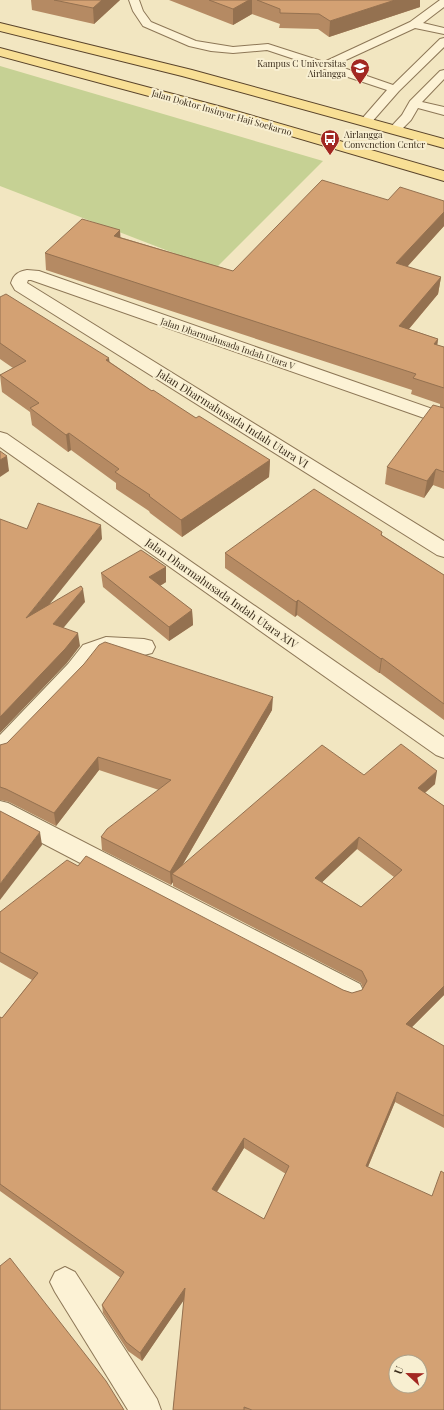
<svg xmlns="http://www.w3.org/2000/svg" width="444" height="1410" font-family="'Playfair Display',serif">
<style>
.green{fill:#c6d194}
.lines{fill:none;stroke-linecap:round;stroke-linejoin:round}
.lane-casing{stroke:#8d7757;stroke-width:2}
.street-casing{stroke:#8d7757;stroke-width:2}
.primary-casing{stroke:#5a442b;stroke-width:2}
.lane{fill:#fcf2d5;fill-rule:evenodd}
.street{fill:#fcf2d5;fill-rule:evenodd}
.primary{fill:#f8df95;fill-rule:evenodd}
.wall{fill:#b58a63;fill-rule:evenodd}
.shaded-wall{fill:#947150}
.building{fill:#d3a173;stroke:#947150;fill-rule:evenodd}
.labels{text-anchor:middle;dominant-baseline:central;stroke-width:4;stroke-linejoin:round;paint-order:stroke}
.far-poi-label{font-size:9px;fill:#3b2d1c;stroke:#f8efd1;text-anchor:end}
.far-street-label{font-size:9px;fill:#3b2d1c;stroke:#f8efd1}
.street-label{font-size:11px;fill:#3b2d1c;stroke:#f8efd1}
</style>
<rect width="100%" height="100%" fill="#f2e6c1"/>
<path class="green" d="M 0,66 L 323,161 L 215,269 L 0,186 Z"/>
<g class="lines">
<g class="lane-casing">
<g id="lane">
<path d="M 129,0 L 139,0 L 143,11 L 151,22 L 196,41 L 233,47 L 268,44 L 324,62 L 410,22 L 440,0 L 444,0 L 444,7 L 423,23 L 444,28 L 444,34 L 415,28 L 335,65 L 393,85 L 440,39 L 444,38 L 444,47 L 399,91 L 370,124 L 362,124 L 360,121 L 387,90 L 267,50 L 233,53 L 211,51 L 189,46 L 143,26 L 133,11 Z"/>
<path d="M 444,70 L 444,79 L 422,102 L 444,107 L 444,115 L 418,108 L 411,120 L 398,133 L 390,133 L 388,130 L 402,115 L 410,101 L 440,71 Z"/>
</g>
</g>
<g class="street-casing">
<g id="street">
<path d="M 27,270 L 39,271 L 444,413 L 444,425 L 31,280 L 28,280 L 27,283 L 444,541 L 444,557 L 437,555 L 15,290 L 11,283 C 14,274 18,272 27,270 Z"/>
<path d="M 0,432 L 7,434 L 444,737 L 444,758 L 436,755 L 0,447 Z"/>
<path d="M 106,637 L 144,639 L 152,641 L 155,647 L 152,653 L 144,655 L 108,653 L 99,657 L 84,676 L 8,755 L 0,758 L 0,735 L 68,664 L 83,645 Z"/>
<path d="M 0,801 L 8,803 L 360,984 L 364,992 L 360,1000 L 351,1003 L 342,1000 L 0,821 Z"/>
<path d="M 65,1267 L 75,1272 L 157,1399 L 161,1410 L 128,1410 L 55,1292 L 50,1282 L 55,1272 Z"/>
</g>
</g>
<g class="primary-casing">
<g id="primary">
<path d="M 0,23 L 192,70 L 444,139 L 444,148 L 182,76 L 0,31 Z"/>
<path d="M 0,48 L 222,107 L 444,171 L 444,181 L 212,113 L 0,56 Z"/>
</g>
</g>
<use href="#lane" class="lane"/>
<use href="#street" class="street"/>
<use href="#primary" class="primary"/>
</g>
<g class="wall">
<path d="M 31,0 L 120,0 L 94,24 L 32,10 Z"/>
<path d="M 169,0 L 420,0 L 420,7 L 329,37 L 318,29 L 279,28 L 280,24 L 252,14 L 233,25 Z"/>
<path d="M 388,200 L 444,201 L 444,226 L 407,267 L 441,277 L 438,294 L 409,329 L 438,339 L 437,345 L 444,347 L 444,489 L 433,485 L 424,498 L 385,484 L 387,467 L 440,407 L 440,404 L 411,394 L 412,390 L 46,270 L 45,253 L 120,237 L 233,271 Z"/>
<path d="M 0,297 L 110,362 L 152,391 L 196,418 L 270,460 L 269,477 L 182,537 L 150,513 L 149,511 L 116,489 L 116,483 L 71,450 L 68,452 L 32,425 L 30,412 L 2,392 L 0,375 L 13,368 L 0,359 Z"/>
<path d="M 382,532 L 382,535 L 444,575 L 444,720 L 380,673 L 379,673 L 297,615 L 295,617 L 225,568 L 225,553 Z"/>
<path d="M 166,567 L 166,582 L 160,586 L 192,610 L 193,625 L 169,641 L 103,587 L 101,573 Z"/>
<path d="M 272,710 L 182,866 L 364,775 L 435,784 L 425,793 L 444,806 L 444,995 L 412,1027 L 444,1046 L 444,1128 L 395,1102 L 368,1167 L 444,1410 L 173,1410 L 184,1299 L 142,1361 L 128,1351 L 103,1313 L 102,1305 L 121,1278 L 0,1191 L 0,1017 L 2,1018 L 32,980 L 0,962 L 0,912 L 78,866 L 343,990 L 352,993 L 362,990 L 363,988 L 361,983 L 173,886 L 173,882 L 171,885 L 102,850 L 101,837 L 159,790 L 99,770 L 56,826 L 9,802 L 0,800 L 0,745 ZM 357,849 L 394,877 L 361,907 L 322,882 ZM 244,1148 L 286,1174 L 264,1219 L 217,1192 Z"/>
</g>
<g class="shaded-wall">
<path d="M 102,0 L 120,0 L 94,24 L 93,8 Z"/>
<path d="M 249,0 L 252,0 L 252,14 L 233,25 L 233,9 Z"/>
<path d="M 395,0 L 420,0 L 420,7 L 329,37 L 330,21 Z"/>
<path d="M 444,212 L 444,226 L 395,280 L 396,263 Z"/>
<path d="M 120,230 L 121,247 L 114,236 Z"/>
<path d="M 441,277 L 438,294 L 397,343 L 399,326 Z"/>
<path d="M 438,339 L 436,355 L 434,344 Z"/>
<path d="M 109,358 L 111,375 L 106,360 Z"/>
<path d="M 69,433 L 71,450 L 68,452 L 66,435 Z"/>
<path d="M 7,456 L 9,471 L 0,477 L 0,460 Z"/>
<path d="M 270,460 L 269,477 L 182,537 L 181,520 Z"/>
<path d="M 436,469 L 433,485 L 424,498 L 427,481 Z"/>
<path d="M 101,525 L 102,539 L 28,631 L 26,618 Z"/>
<path d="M 166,567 L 166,582 L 150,592 L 149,577 Z"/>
<path d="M 83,589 L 85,602 L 55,638 L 53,624 Z"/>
<path d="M 298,600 L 297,615 L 295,617 L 296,602 Z"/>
<path d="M 192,610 L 193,625 L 169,641 L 169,627 Z"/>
<path d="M 78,633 L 80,646 L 67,663 L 0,733 L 0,717 Z"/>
<path d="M 382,658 L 380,673 L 379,673 L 381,659 Z"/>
<path d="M 273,697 L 272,710 L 176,876 L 172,874 L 173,882 L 171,885 L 170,872 Z"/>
<path d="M 98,757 L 99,770 L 56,826 L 54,813 Z"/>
<path d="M 437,771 L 435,784 L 416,800 L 418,788 Z"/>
<path d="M 40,832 L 42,845 L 0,900 L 0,884 Z"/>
<path d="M 359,837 L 357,849 L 314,890 L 315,878 Z"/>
<path d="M 444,986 L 444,995 L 404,1035 L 406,1024 Z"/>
<path d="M 397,1092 L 395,1102 L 364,1176 L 366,1166 Z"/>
<path d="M 244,1138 L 244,1148 L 212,1199 L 212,1189 Z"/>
<path d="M 185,1288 L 186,1297 L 142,1361 L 140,1353 Z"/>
</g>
<g class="building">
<path d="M 54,0 L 102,0 L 93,8 Z"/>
<path d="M 209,0 L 249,0 L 233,9 Z"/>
<path d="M 257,0 L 395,0 L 330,21 L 319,14 L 280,13 L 280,9 Z"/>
<path d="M 322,180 L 388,200 L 400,187 L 444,201 L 444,212 L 396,263 L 441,277 L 399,326 L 438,339 L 434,344 L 444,347 L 444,388 L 413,378 L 416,374 L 45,253 L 82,219 L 120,230 L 114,236 L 233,271 Z"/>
<path d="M 6,294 L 109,358 L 106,360 L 152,391 L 153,390 L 196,418 L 199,416 L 270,460 L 181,520 L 149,496 L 150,495 L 115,472 L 119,469 L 69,433 L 66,435 L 30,408 L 39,403 L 0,375 L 26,361 L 0,343 L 0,297 Z"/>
<path d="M 433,405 L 444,408 L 444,472 L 436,469 L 427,481 L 387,467 Z"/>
<path d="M 0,451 L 7,456 L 0,460 Z"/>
<path d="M 314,489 L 382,532 L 381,535 L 444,575 L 444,704 L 382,658 L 381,659 L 298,600 L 296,602 L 225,553 Z"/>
<path d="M 38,503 L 101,525 L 26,618 L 81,586 L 83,589 L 53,624 L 78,633 L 65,649 L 0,717 L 0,519 L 27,529 Z"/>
<path d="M 141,550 L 166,567 L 149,577 L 192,610 L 169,627 L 101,573 Z"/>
<path d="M 105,642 L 273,697 L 170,872 L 101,837 L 107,829 L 171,780 L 98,757 L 54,813 L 6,789 L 0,787 L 0,745 L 7,743 L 84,664 L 99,645 Z"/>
<path d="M 401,744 L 437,771 L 418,788 L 444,806 L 444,986 L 406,1024 L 444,1046 L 444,1116 L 397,1092 L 366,1166 L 432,1196 L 441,1171 L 444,1173 L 444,1410 L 252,1410 L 244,1407 L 244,1410 L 173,1410 L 185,1288 L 140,1353 L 126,1342 L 102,1305 L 124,1272 L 0,1184 L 0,1017 L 2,1018 L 38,973 L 0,952 L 0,912 L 67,860 L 78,866 L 86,856 L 343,990 L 352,993 L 362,990 L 367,981 L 362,971 L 172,874 L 322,745 L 364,775 ZM 359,837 L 402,870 L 361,907 L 315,878 ZM 244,1138 L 289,1166 L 264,1219 L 212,1189 ZM 396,1362 L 420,1362 L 420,1386 L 396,1386 Z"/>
<path d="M 0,811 L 40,832 L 0,884 Z"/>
<path d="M 10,1258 L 106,1381 L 124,1410 L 0,1410 L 0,1266 Z"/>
</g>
<defs>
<g id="university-pin" transform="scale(1)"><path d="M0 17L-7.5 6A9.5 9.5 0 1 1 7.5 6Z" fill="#a22721" stroke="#f8efd1"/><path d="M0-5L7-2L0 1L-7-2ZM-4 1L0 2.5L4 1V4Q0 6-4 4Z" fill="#fff"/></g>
<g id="bus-pin" transform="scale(1)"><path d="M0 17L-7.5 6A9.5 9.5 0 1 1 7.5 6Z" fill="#a22721" stroke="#f8efd1"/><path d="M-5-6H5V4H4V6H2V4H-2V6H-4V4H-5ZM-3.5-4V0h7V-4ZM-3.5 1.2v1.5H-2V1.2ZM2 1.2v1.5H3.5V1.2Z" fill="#fff"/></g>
</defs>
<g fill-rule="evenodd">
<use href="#university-pin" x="360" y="68"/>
<use href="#bus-pin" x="330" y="139"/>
</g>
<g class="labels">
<g class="far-poi-label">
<text x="346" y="63">Kampus C Universitas<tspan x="346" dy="10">Airlangga</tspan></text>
<text x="344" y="134" text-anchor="start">Airlangga<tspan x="344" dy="10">Convenction Center</tspan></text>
</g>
<g class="far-street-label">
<text transform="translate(222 112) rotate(16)">Jalan Doktor Insinyur Haji Soekarno</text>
<text transform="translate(228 343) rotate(19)">Jalan Dharmahusada Indah Utara V</text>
</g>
<g class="street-label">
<text transform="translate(233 418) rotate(32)">Jalan Dharmahusada Indah Utara VI</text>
<text transform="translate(222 593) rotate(35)">Jalan Dharmahusada Indah Utara XIV</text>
</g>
</g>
<g transform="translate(408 1374) rotate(292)"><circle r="19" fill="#f8efd1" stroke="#aca189"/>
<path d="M0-3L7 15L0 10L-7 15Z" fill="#a22721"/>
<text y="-6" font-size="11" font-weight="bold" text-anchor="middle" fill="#3b2d1c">U</text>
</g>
</svg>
